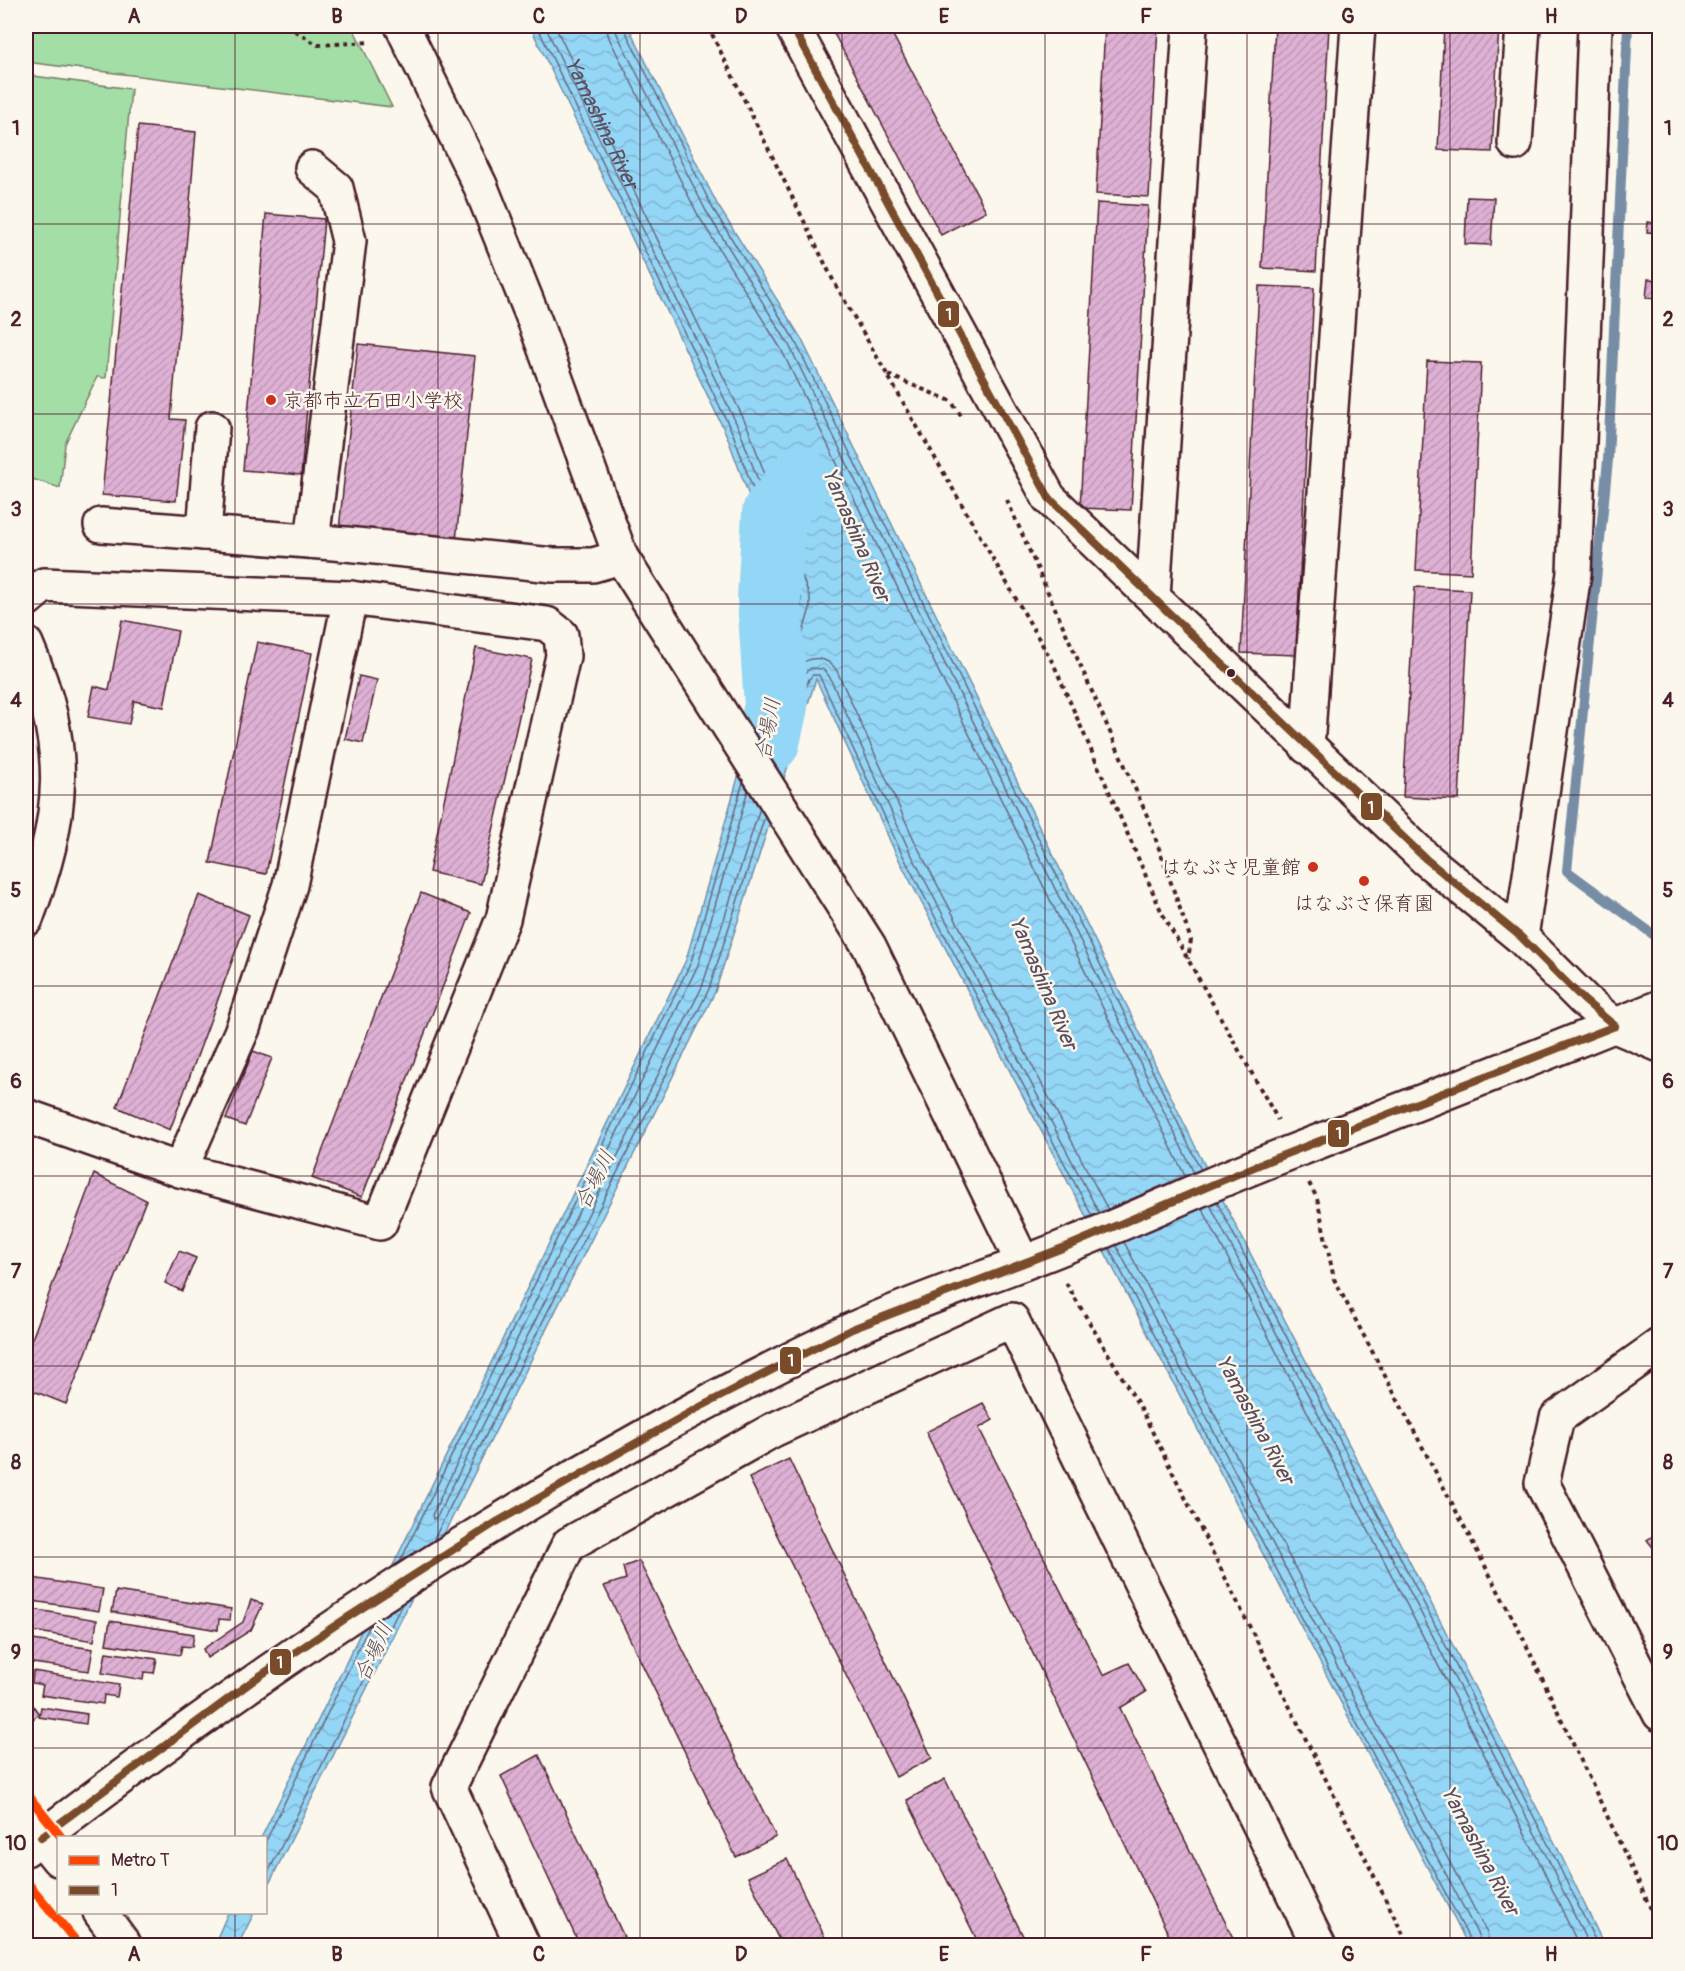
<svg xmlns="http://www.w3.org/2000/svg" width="1685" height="1971" font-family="Pangolin,'Klee One',sans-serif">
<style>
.park{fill:#a2dea5;stroke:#767e68;stroke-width:1.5}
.water{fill:url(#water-waves);stroke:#768da5;stroke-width:1.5}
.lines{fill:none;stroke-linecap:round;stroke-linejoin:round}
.shore{stroke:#68687c;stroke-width:1.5}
.stream{stroke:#768da5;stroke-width:10}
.river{stroke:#94d6f6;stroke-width:64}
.building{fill:url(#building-hatch);stroke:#4a1f2b;stroke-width:1.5}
.minor-casing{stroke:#4a1f2b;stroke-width:38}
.path{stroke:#4a1f2b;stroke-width:4;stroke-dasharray:4.5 4.5;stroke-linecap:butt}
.minor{stroke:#fbf7ec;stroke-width:33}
.bus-1-casing{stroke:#fbf7ec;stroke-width:12}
.bus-1{stroke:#7a4b2a;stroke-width:8}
.metro-1-casing{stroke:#fbf7ec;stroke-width:14}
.metro-1{stroke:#ff4500;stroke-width:9}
.grid{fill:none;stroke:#4a1f2b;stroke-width:1.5;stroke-opacity:0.55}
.poi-dot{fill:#c8321e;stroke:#fbf7ec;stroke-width:2}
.bus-dot{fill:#4a1f2b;stroke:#fbf7ec;stroke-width:2}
.labels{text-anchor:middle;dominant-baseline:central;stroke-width:5;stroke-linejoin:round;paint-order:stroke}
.poi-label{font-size:20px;fill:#4a1f2b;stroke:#fbf7ec;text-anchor:start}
.water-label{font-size:21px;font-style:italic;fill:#5c4d5e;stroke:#fbf7ec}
.line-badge{stroke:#fbf7ec;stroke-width:2}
.badge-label{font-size:16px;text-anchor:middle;font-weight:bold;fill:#fff}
.neatline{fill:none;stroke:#4a1f2b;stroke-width:2}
.grid-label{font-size:20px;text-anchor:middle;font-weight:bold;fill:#4a1f2b}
</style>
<defs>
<pattern id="water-waves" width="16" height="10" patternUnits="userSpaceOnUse" patternTransform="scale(1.5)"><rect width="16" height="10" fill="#94d6f6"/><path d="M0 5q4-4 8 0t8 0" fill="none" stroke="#81b7d3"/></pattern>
<pattern id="building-hatch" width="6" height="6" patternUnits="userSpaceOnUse" patternTransform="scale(1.5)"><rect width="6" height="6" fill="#ddb0d4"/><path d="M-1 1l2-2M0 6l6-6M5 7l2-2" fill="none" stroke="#bf97b6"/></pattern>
</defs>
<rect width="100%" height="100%" fill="#fbf7ec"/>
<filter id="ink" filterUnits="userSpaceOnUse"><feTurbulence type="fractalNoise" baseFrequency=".0167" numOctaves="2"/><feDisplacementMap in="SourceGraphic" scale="12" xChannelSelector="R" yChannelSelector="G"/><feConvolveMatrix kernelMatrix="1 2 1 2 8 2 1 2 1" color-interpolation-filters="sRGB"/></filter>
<g filter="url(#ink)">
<g class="park">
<path d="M 26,26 L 352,26 L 392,107 L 26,62 Z"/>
<path d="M 26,75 L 131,89 L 106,378 L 97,377 L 65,444 L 60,488 L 26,477 Z"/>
</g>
<g class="water">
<path d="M 530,26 L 628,26 L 717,204 L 801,338 L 1200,1156 L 1557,1847 L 1604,1945 L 1468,1945 L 896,854 L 816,679 L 715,992 L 266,1890 L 266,1838 L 261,1838 L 265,1830 L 686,960 L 788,602 L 727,436 Z"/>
<path d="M 228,1913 L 254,1913 L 238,1945 L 214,1945 Z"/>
</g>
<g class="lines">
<g class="shore">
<path d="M 537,26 L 733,434 L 793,600 L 756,735"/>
<path d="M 545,26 L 740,431 L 801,598 L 801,607 L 761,744"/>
<path id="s1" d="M 555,26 L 748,428 L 810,598 L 810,608 L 794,664 L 798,666 C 812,655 827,656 837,671 L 916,844 L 1108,1210"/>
<path d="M 606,26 L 609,38 L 698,215 L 781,349 L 1185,1176"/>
<path d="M 615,26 L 617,34 L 706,211 L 789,345 L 1194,1173"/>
<path d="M 623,26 L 712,207 L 795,341 L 1201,1170"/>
<path d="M 774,763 L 802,675 L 811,668 L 823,669 L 829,676 L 908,848 L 1099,1213"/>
<path d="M 779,772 L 809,679 L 813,675 L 819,675 L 901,852 L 1092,1216"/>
<path d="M 748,790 L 698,965 L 432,1515 L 433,1519 L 437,1517 L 702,987 L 760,808"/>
<path d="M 1217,1202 L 1551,1850 L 1598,1946"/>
<path d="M 1210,1205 L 1545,1853 L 1589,1946"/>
<path d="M 1202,1208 L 1537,1857 L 1579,1946"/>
<path d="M 1124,1242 L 1487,1933 L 1490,1946"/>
<path d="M 1116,1245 L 1479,1937 L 1481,1946"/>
<path d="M 1109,1248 L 1473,1946"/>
<path d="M 433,1541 L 709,989 L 765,816"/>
<path d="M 400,1562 L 691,962 L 743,782"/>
<path d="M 266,1841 L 370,1625"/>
<path d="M 266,1877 L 402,1604"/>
</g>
<path class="stream" d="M 1628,26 L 1608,460 L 1567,871 L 1654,935"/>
<path class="river" d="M 768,742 L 776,706 L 769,598 L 774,513 L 801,479"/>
</g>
<g class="building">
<path d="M 830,26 L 888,26 L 986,211 L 941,235 Z"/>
<path d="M 1105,26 L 1158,26 L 1149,197 L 1096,194 Z"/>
<path d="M 1275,26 L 1329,26 L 1316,271 L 1262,268 Z"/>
<path d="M 1444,26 L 1499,26 L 1492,152 L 1438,150 Z"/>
<path d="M 1660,66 L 1660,99 L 1656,99 Z"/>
<path d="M 1657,110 L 1660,110 L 1660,163 L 1653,163 Z"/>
<path d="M 138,126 L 196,132 L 171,419 L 185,420 L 176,501 L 102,495 Z"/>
<path d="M 1467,197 L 1494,198 L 1491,245 L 1465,244 Z"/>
<path d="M 1097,203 L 1148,206 L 1131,510 L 1080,508 Z"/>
<path d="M 266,214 L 324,219 L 301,475 L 243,470 Z"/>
<path d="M 1648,222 L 1660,224 L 1660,233 L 1647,232 Z"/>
<path d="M 1659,240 L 1660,240 L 1660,266 L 1657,265 Z"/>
<path d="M 1648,279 L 1660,280 L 1660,299 L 1646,298 Z"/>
<path d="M 1259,286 L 1314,288 L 1296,655 L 1241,653 Z"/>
<path d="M 358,344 L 475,356 L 456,541 L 339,530 Z"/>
<path d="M 1427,361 L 1481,363 L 1471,573 L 1416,570 Z"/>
<path d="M 1415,587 L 1470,590 L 1459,800 L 1403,797 Z"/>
<path d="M 122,620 L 178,631 L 164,707 L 134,701 L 129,724 L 88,717 L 94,686 L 109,690 Z"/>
<path d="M 257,642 L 312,653 L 266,874 L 210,863 Z"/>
<path d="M 476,648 L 532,659 L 481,884 L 429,872 Z"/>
<path d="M 359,676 L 377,680 L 363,743 L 345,739 Z"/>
<path d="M 1660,861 L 1660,902 L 1654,901 Z"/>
<path d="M 421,893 L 471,913 L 362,1197 L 312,1178 Z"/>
<path d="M 199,895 L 249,915 L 170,1130 L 117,1107 Z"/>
<path d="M 253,1051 L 272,1058 L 245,1126 L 226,1119 Z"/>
<path d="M 94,1174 L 146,1200 L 66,1404 L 26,1388 L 26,1355 Z"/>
<path d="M 179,1251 L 196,1258 L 182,1291 L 165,1283 Z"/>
<path d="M 983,1403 L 993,1420 L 979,1428 L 1103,1675 L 1129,1663 L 1146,1692 L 1120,1708 L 1237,1946 L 1174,1946 L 926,1432 Z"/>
<path d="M 789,1459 L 932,1758 L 896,1777 L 749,1478 Z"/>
<path d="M 1660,1531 L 1660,1556 L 1647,1540 Z"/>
<path d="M 639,1561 L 776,1837 L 736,1857 L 604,1586 L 626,1579 L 623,1567 Z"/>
<path d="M 26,1577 L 103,1589 L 99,1611 L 26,1600 Z"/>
<path d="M 116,1591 L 231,1609 L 230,1620 L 219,1619 L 218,1630 L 112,1612 Z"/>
<path d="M 251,1600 L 263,1604 L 251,1630 L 207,1658 L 203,1649 L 243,1622 Z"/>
<path d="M 26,1608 L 97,1620 L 94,1641 L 26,1630 Z"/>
<path d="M 110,1621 L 194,1634 L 192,1647 L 182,1646 L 180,1655 L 106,1644 Z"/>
<path d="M 26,1639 L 93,1649 L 89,1671 L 26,1662 Z"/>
<path d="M 106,1652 L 157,1659 L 154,1673 L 144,1672 L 143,1680 L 102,1673 Z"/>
<path d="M 33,1671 L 119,1685 L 117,1697 L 104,1695 L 103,1704 L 41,1695 L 43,1685 L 32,1683 Z"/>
<path d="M 26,1696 L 39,1714 L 32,1720 L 26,1711 Z"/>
<path d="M 41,1707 L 87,1714 L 86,1724 L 39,1717 Z"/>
<path d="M 539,1755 L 624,1937 L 606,1946 L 580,1946 L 501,1776 Z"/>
<path d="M 945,1779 L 1028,1946 L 980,1946 L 907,1800 Z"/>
<path d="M 787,1859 L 829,1946 L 782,1946 L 748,1877 Z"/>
</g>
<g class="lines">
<g class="minor-casing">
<g id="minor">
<path d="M 402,26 L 480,185 L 535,322 L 621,557 L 869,946 L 1023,1263"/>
<path d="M 792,26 L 1049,498 L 1426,859 L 1521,937 L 1584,1000 L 1615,1026 L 1660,1045"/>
<path d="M 1515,143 L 1523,26"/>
<path d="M 312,168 L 336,188 L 349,241 L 312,541"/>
<path d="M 101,525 L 346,544 L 553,565 L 593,565 L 621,557"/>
<path d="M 204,533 L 212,428"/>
<path d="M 1153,596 L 1190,26"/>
<path d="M 26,600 L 44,585 L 350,598 L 547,624 L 561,635 L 563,656 L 503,919 L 380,1223 L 180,1170 L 26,1116"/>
<path d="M 26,644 C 71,748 65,815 26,919"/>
<path d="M 1307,747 L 1358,26"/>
<path d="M 1521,937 L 1574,573 L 1595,26"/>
<path d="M 180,1170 L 243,1028 L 290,885 L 350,598"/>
<path d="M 1660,1345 L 1557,1418 L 1542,1483 L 1660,1714"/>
<path d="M 26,1819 L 58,1859"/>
<path d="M 26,1849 C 283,1652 555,1470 849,1331 C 922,1297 1000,1274 1074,1243 C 1140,1217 1204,1186 1271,1160 C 1401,1110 1531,1060 1660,1007"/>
<path d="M 100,1912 L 125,1946"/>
<path d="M 523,1946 L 449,1787 L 569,1544 L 773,1430 L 1012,1320 L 1319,1946"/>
</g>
</g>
<g class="path">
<path d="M 287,26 L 318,45 L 371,42"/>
<path d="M 708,26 L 834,282 L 1054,665 L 1162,913 L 1278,1120"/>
<path d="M 888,375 L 951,401 L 962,417"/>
<path d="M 1007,500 L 1149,820 L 1191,940 L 1188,959"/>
<path d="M 1309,1183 L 1317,1198 L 1334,1279 L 1523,1638 L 1660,1928"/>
<path d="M 1066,1283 L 1141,1409 L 1409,1946"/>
</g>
<use href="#minor" class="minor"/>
<g class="bus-1-casing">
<g id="bus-1">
<path d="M 792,26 L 1049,498 L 1426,859 L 1521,937 L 1584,1000 L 1615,1026"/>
<path d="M 41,1837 L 258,1677 L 345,1619 L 495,1523 L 696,1409 L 852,1329 L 1073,1244 L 1268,1161 L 1615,1026"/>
</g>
</g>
<use href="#bus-1" class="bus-1"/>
<g class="metro-1-casing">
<g id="metro-1">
<path d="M 26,1793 L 62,1838"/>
<path d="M 26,1881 L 80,1946"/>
</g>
</g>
<use href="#metro-1" class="metro-1"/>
</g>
</g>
<path class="grid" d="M 235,26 L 235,1838M 438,26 L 438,1946M 640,26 L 640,1946M 842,26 L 842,1946M 1045,26 L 1045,1946M 1247,26 L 1247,1946M 1450,26 L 1450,1946M 26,224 L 1660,224M 26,414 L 1660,414M 26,604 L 1660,604M 26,795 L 1660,795M 26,986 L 1660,986M 26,1176 L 1660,1176M 26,1366 L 1660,1366M 26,1557 L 1660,1557M 26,1748 L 1660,1748M 235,1912 L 235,1946"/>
<g class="poi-dot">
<circle cx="271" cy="400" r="6"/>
<circle cx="1313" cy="867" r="6"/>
<circle cx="1364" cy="881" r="6"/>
</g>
<circle class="bus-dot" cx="1231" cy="673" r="5"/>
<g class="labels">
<g class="poi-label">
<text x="283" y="400">京都市立石田小学校</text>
<text x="1301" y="867" text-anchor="end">はなぶさ児童館</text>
<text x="1364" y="903" text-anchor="middle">はなぶさ保育園</text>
</g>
<g class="water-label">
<text stroke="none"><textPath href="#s1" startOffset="108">Yamashina River</textPath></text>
<text transform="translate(856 535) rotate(67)">Yamashina River</text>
<text transform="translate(768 729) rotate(-80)">合場川</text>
<text transform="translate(1043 983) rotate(67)">Yamashina River</text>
<text transform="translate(595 1180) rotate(-63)">合場川</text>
<text transform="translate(1255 1420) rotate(62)">Yamashina River</text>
<text transform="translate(374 1652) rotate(-65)">合場川</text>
<text transform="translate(1480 1851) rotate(62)">Yamashina River</text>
</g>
</g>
<g class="line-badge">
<rect x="937" y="300" width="23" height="28" rx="6" fill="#7a4b2a"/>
<rect x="1360" y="792" width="23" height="29" rx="6" fill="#7a4b2a"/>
<rect x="1327" y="1119" width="23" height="29" rx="6" fill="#7a4b2a"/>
<rect x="779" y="1346" width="23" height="29" rx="6" fill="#7a4b2a"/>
<rect x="269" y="1648" width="23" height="28" rx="6" fill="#7a4b2a"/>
</g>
<g class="badge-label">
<text x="949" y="320">1</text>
<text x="1371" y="813">1</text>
<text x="1339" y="1139">1</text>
<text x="791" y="1366">1</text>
<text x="280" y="1668">1</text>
</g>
<rect width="1685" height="1971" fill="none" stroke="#fbf7ec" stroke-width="66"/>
<rect x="57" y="1836" width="210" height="78" fill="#fbf7ec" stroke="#b4a19f" stroke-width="1.5"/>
<rect x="69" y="1856" width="30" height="9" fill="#ff4500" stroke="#b4a19f" stroke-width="1.5"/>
<text x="111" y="1866" font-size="18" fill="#4a1f2b">Metro T</text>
<rect x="69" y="1886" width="30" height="9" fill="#7a4b2a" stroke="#b4a19f" stroke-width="1.5"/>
<text x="111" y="1896" font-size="18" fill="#4a1f2b">1</text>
<rect x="33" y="33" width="1619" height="1905" class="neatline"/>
<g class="grid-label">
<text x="134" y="23">A</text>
<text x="337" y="23">B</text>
<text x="539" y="23">C</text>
<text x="741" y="23">D</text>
<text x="944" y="23">E</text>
<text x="1146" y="23">F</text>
<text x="1348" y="23">G</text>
<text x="1551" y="23">H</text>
<text x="16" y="135">1</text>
<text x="1668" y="135">1</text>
<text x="16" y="326">2</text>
<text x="1668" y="326">2</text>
<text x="16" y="516">3</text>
<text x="1668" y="516">3</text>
<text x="16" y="707">4</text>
<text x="1668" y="707">4</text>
<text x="16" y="897">5</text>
<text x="1668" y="897">5</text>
<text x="16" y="1088">6</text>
<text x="1668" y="1088">6</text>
<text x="16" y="1278">7</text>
<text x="1668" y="1278">7</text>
<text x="16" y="1469">8</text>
<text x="1668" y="1469">8</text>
<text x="16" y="1659">9</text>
<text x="1668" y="1659">9</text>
<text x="16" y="1850">10</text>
<text x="1668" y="1850">10</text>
<text x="134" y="1961">A</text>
<text x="337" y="1961">B</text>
<text x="539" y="1961">C</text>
<text x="741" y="1961">D</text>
<text x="944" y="1961">E</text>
<text x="1146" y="1961">F</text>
<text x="1348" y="1961">G</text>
<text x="1551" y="1961">H</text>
</g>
</svg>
